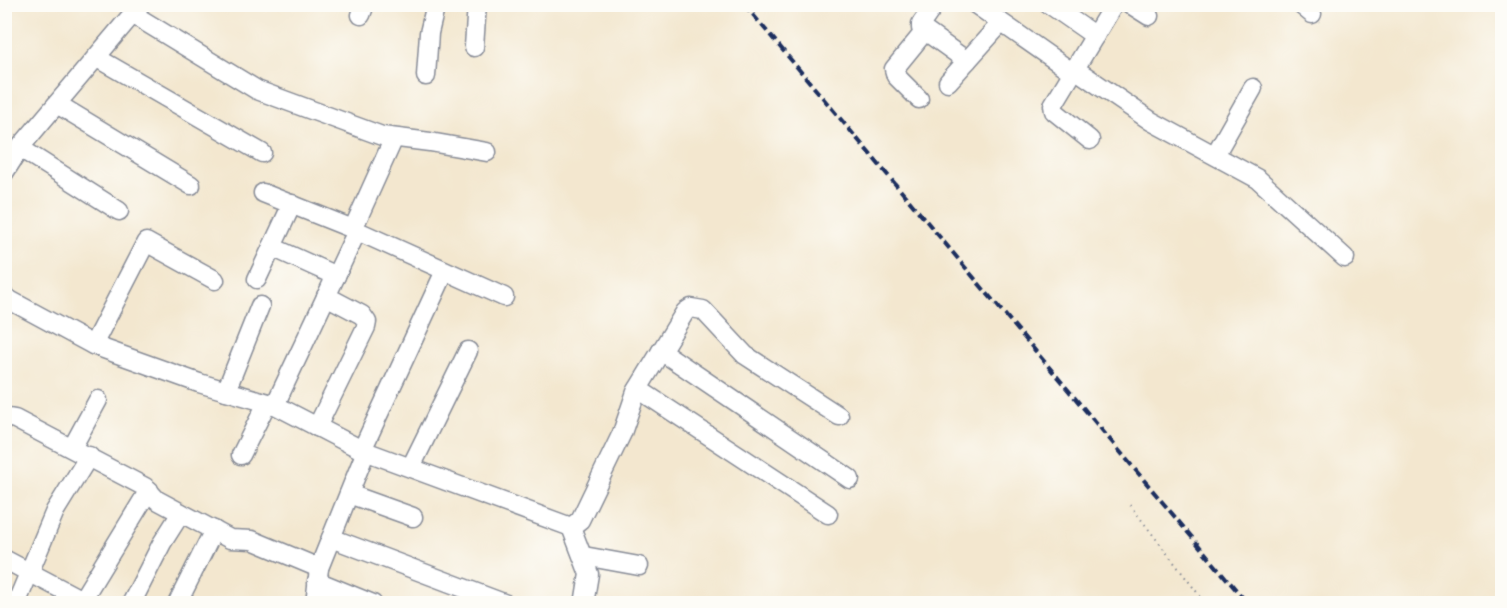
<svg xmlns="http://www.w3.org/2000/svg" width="1507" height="608" font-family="'Patrick Hand',sans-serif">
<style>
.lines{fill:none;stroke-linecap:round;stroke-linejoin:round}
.minor-casing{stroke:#878b96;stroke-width:21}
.path{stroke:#878b96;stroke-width:2;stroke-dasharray:1.5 4.5;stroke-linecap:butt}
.minor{stroke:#fff;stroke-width:18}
.rail{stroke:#1b2f5e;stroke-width:4;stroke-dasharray:9 4.5;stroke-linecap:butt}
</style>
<rect width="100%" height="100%" fill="#fdfcf7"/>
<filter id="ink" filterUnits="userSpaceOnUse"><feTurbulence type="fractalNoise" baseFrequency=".0167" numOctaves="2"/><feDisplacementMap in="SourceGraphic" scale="12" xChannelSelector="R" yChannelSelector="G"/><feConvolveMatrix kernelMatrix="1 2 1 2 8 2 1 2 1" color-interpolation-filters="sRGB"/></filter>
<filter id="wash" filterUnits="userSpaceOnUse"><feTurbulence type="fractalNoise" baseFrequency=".008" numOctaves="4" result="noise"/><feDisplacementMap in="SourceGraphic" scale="24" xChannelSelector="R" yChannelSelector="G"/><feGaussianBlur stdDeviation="1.35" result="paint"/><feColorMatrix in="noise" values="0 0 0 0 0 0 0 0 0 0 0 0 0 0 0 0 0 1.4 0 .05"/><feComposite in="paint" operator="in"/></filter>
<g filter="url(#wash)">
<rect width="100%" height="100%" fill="#f3e7cf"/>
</g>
<g filter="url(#ink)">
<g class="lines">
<g class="minor-casing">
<g id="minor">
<path d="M 935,4 L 921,24 L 921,28 L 967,61"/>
<path d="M 975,4 L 1072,72"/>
<path d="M 1049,4 L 1095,36"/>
<path d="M 1130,4 L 1149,16"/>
<path d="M 1300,4 L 1312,14"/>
<path d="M 134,15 L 257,90 L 382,136 L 430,142 L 487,152"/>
<path d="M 361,15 L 365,4"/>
<path d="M 474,47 L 477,4"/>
<path d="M 97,58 L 262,153"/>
<path d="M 1075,69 L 1151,121 L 1258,179 L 1345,258"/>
<path d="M 426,76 L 429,33 L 436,4"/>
<path d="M 948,82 L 1001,23"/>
<path d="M 919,99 L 896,76 L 894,69 L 925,31"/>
<path d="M 57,104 L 191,185"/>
<path d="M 1090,140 L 1054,111 L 1053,105 L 1114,4"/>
<path d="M 20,148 L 119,211"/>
<path d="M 1215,155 L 1253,88"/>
<path d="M 4,173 L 22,145 L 141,4"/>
<path d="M 263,193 L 353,229 L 504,297"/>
<path d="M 353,229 L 394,138"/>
<path d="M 272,247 L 336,276"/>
<path d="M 257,279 L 292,204"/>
<path d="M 4,297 L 93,345 L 199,383 L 275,405 L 362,450 L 571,527 L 580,520 L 622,433 L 636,392 L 685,312 L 691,308 L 703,310 L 745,355 L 839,416"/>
<path d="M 93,345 L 146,242 L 215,280"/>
<path d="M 661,351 L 850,479"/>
<path d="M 638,389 L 828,514"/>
<path d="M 226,391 L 260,306"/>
<path d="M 275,405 L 357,231"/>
<path d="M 4,417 L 15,419 L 145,487 L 157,500 L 230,539 L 252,540 L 319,568"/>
<path d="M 317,427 L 366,327 L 367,322 L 362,315 L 326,296"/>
<path d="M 72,448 L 98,400"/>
<path d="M 362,450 L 445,271"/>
<path d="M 241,455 L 267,403"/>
<path d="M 411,467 L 468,351"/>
<path d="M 349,494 L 413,517"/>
<path d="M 571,527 L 589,574 L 584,604"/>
<path d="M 331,538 L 506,604"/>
<path d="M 584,556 L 639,566"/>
<path d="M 4,559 L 78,598 L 85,595 L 149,490"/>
<path d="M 317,581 L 373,604"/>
<path d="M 16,604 L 55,511 L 89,456"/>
<path d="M 131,604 L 162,543 L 181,513"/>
<path d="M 177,604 L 214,530"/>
<path d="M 315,604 L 319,568 L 366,451"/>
</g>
</g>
<path class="path" d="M 1130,505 L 1206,604"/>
<use href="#minor" class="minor"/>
<path class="rail" d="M 744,4 L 1248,604"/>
</g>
</g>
<rect width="1507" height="608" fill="none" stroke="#fdfcf7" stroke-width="24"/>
</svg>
